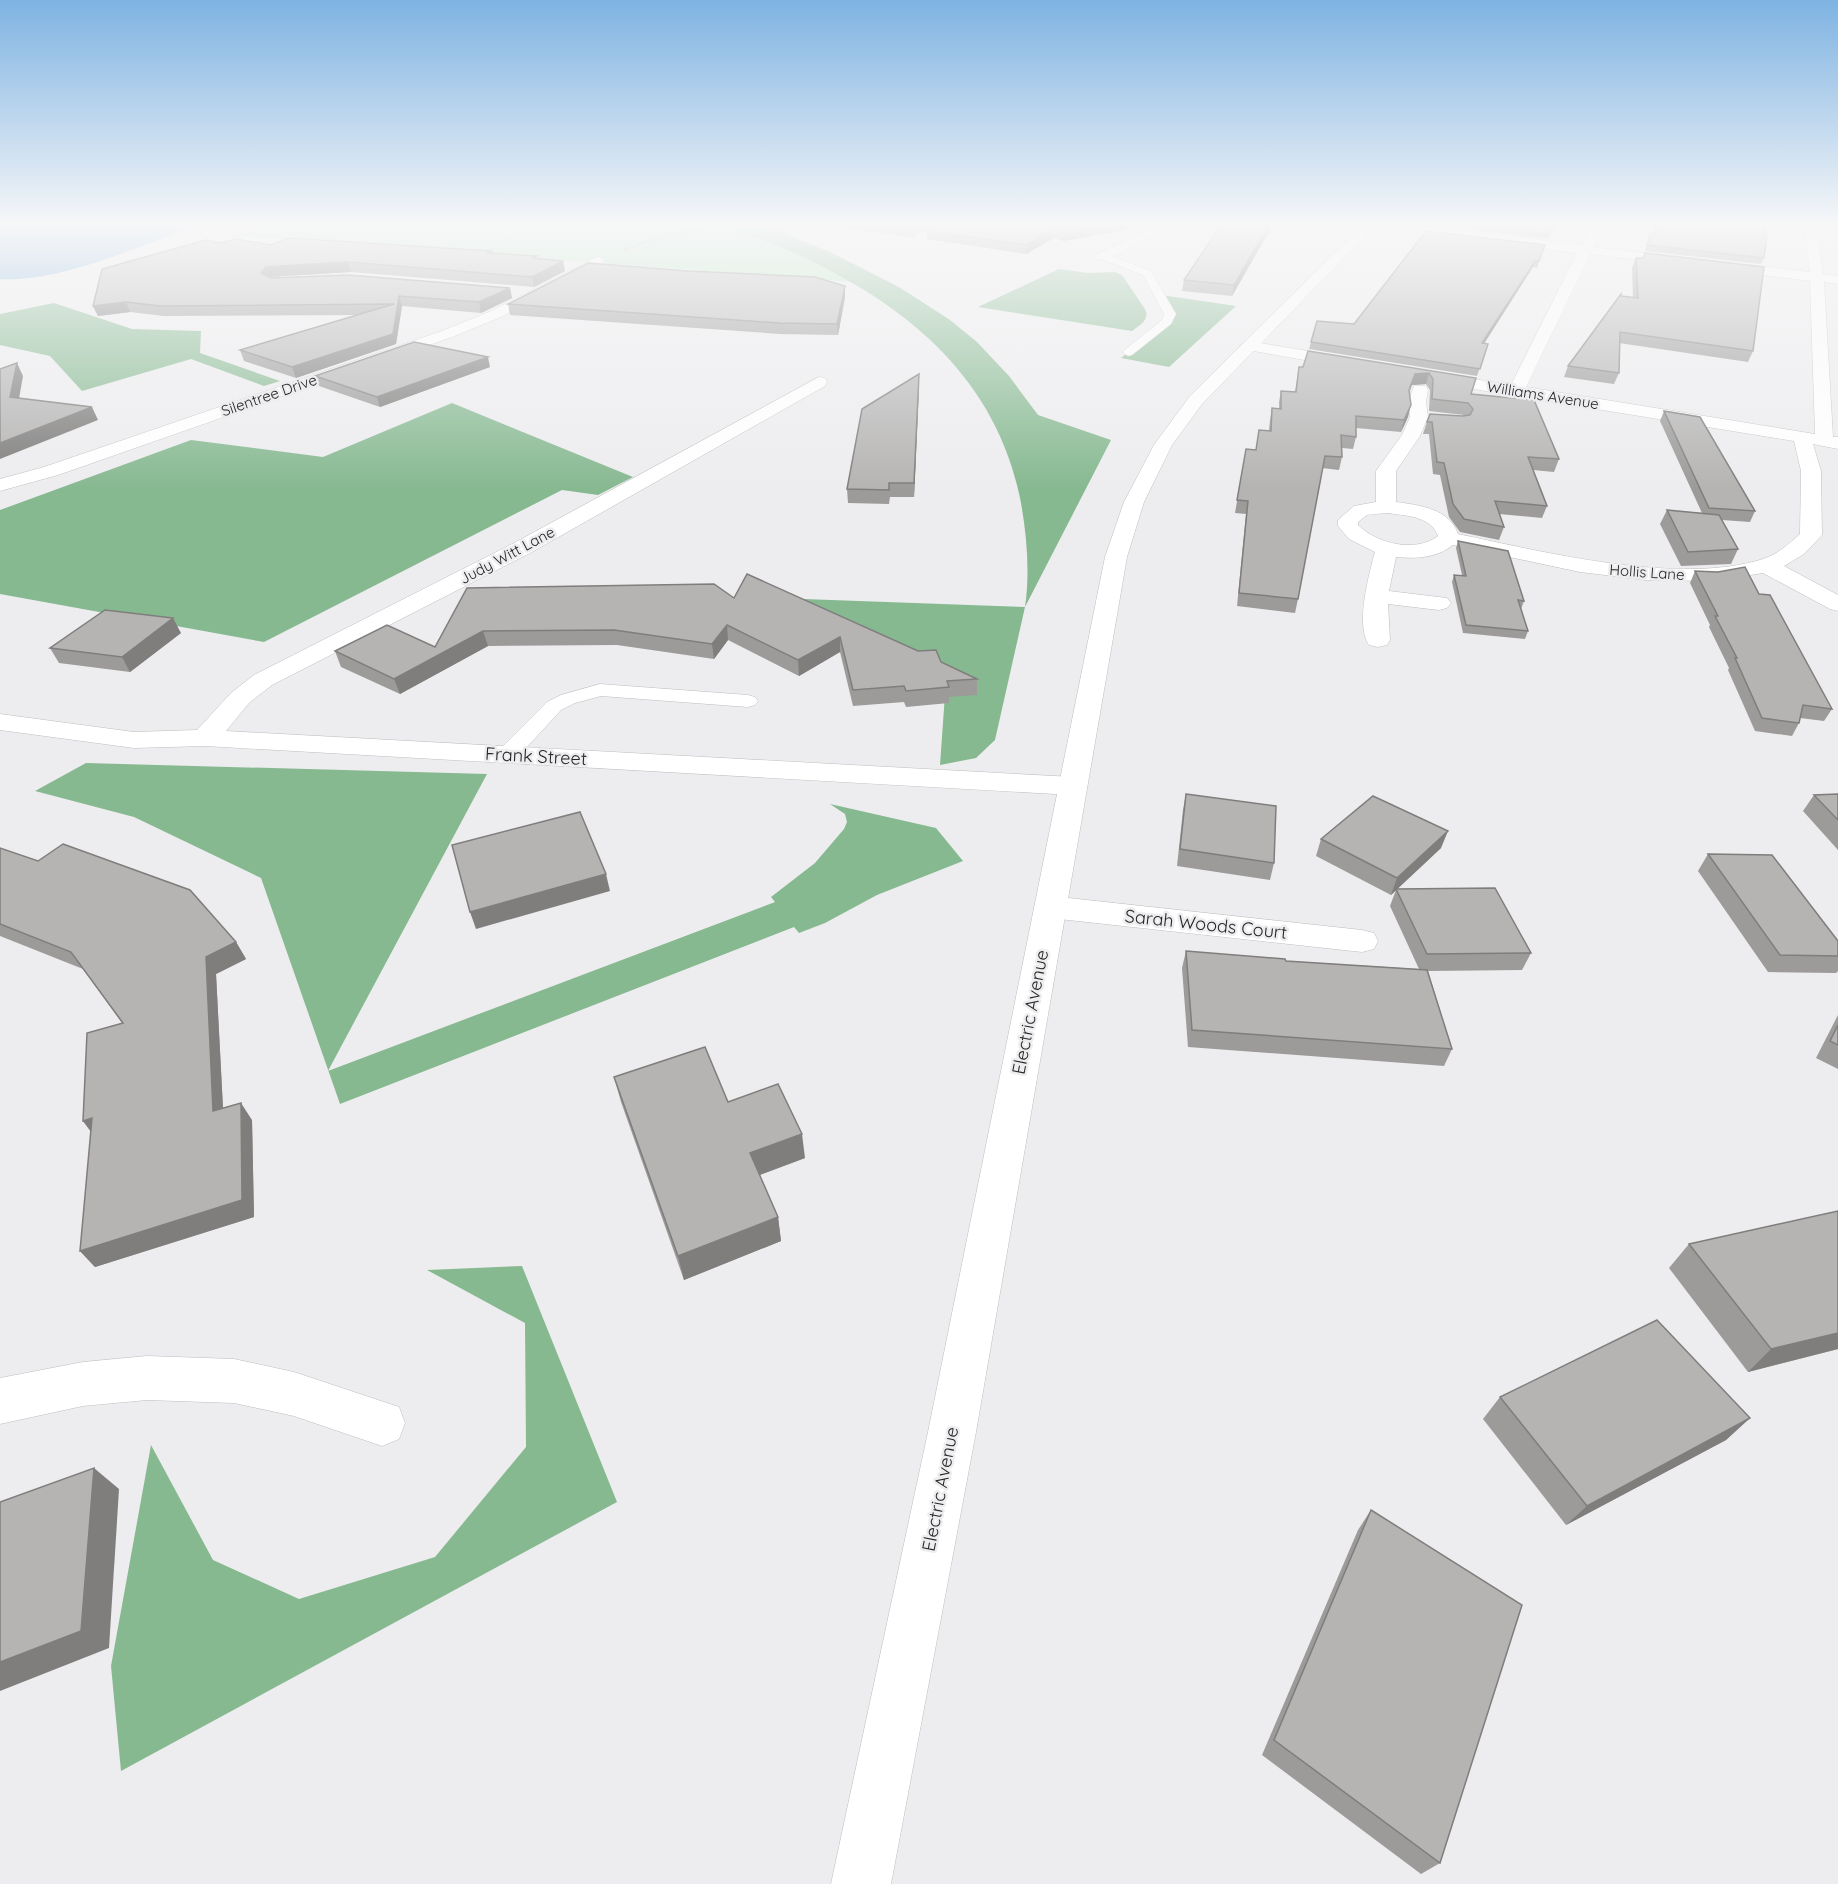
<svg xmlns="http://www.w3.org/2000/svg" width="1838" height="1884" font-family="Quicksand,sans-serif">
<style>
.green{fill:#b5e6be}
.forest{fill:#87b991}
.water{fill:#80b2da}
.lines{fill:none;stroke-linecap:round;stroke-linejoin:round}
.service-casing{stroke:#bebebf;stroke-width:1}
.minor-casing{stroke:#bebebf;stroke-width:1}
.tertiary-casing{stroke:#bebebf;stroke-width:1}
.path{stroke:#8d8d8f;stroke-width:1.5;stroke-dasharray:1.5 1.5;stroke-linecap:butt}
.service{fill:#fff;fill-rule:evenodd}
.minor{fill:#fff;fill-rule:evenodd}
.tertiary{fill:#fff;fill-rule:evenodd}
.wall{fill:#9c9b9a}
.shaded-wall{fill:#7f7e7d}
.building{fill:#b5b4b3;stroke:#7f7e7d;stroke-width:1.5}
.labels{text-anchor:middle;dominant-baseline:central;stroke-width:5;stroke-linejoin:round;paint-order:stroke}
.far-street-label{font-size:15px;fill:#252526;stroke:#ededef}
.street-label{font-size:18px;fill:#252526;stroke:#ededef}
</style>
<rect width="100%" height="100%" fill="#ededef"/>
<path class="green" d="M 264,224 L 732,224 L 855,282 L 227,235 Z"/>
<g class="forest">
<path d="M 730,224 L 765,225 L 832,253 L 899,287 L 950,320 L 977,342 L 1009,376 L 1038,415 L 1111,440 L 1025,607 L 995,740 L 976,758 L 940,765 L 947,666 L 751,597 L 1025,607 C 1030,573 1027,537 1021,503 C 993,354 867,277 736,230 Z"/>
<path d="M 1059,269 L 1088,273 L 1115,272 L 1122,275 L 1145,309 C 1150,320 1140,325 1132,331 L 978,307 Z"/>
<path d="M 1154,294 L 1236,306 L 1169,367 L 1121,358 L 1163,327 L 1169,318 Z"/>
<path d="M 54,303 L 132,329 L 201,331 L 200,353 L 280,381 L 264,386 L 191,359 L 82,391 L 50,356 L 0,345 L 0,314 Z"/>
<path d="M 452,403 L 633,477 L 598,495 L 562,490 L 264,642 L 0,594 L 0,510 L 191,440 L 323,457 Z"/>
<path d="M 86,763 L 487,774 L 328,1071 L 775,902 L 771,897 L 815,863 L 844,829 L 847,822 L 845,814 L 830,804 L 936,828 L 963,861 L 877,895 L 825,923 L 799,933 L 794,927 L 340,1104 L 261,878 L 134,817 L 35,791 Z"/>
<path d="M 522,1266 L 617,1502 L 121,1771 L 111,1666 L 151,1445 L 213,1560 L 299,1599 L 435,1557 L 526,1447 L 525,1323 L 427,1270 Z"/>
</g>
<path class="water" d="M 4,224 L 201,224 C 144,244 60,283 0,279 L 0,225 Z"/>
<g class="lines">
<g class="service-casing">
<g id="service">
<path d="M 941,224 L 954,224 L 924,238 L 916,236 Z"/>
<path d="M 1098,254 L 1106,254 L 1151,271 L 1176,314 L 1171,324 L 1132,355 L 1128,356 L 1122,352 L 1162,320 L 1164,314 L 1143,275 L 1098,258 Z"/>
<path d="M 600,684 L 748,695 L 755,697 L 758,701 L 755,705 L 748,707 L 601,696 L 575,703 L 561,710 L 515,760 L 507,761 L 499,760 L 496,755 L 499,750 L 547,702 L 561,695 Z"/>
</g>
</g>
<g class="minor-casing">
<g id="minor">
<path d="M 1159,224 L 1175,224 L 1107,259 L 1097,259 L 1095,256 Z"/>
<path d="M 1365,224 L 1403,224 L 1581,245 L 1595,224 L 1607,224 L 1593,247 L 1810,272 L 1804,224 L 1816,224 L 1823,274 L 1838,276 L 1838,284 L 1824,282 L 1833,437 L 1838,437 L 1838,449 L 1813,444 L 1821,471 L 1822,535 L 1804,554 L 1784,566 L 1838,595 L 1838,611 L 1830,609 L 1763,573 L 1712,581 L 1646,580 L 1580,572 L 1453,545 C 1437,558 1415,559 1396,557 L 1389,591 L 1447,598 L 1451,603 L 1447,608 L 1439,610 L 1388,604 L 1390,640 L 1387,645 L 1378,647 L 1369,645 C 1355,625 1369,574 1375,552 L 1349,539 L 1338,526 L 1338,520 L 1354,506 L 1376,502 L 1376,471 L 1402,435 L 1410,417 L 1408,402 L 1414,386 L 1426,386 L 1428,390 L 1426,402 L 1428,417 L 1420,436 L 1396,471 L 1396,502 C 1419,505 1450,509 1458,534 C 1544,552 1679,586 1763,559 C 1778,554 1789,544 1800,534 L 1801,471 L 1794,441 L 1424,381 L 1422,377 L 1424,373 L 1430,372 L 1511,385 L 1577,253 L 1371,228 ZM 1590,254 L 1810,281 L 1815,434 L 1526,387 ZM 1386,513 C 1403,515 1432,516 1438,536 C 1416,553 1377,544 1358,525 L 1358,522 L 1367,515 Z"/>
<path d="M 597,257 L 602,258 L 604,261 L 602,264 L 501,317 L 452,337 L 58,475 L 0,491 L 0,479 L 44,467 L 442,331 L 491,311 Z"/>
<path d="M 1248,341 L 1350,358 L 1358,363 L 1350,368 L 1242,349 L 1240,346 Z"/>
<path d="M 819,377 L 825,378 L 827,382 L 825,386 L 532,552 L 272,685 L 249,703 L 226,731 L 1073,777 L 1083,780 L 1087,786 L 1083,792 L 1073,795 L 205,746 L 134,748 L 0,730 L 0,714 L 134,732 L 197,730 L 231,693 L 254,675 L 516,542 Z"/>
<path d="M 1050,896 L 1362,930 L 1374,933 L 1378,941 L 1374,949 L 1362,952 L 1050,918 L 1039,915 L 1034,907 L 1039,899 Z"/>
<path d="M 147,1356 L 234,1359 L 294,1372 L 399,1407 L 405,1423 L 399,1439 L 382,1446 L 294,1416 L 234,1403 L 147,1400 L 83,1406 L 0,1424 L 0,1378 L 83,1362 Z"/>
</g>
</g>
<g class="tertiary-casing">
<path id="tertiary" d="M 1364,224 L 1377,224 L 1202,404 L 1172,445 L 1144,502 L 1127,557 L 976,1432 L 891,1884 L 831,1884 L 928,1432 L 1105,557 L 1124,502 L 1154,445 L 1190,396 Z"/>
</g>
<path class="path" d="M 624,250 L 662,236 L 725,224"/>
<use href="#service" class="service"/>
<use href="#minor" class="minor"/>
<use href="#tertiary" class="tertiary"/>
</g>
<g class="wall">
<path d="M 817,224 L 935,224 L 915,234 L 915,238 Z"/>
<path d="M 942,224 L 1126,230 L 1063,241 L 1054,238 L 1026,254 L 927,239 L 927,231 Z"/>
<path d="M 1434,224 L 1556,224 L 1548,239 L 1434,225 Z"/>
<path d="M 1655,224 L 1766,224 L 1764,258 L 1761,264 L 1645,251 L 1651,233 L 1654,234 Z"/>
<path d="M 1271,228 L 1232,296 L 1182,291 L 1184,280 Z"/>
<path d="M 220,243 L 492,251 L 493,254 L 563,261 L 565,271 L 534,287 L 351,272 L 269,277 L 271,278 L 510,288 L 512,298 L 481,313 L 402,306 L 396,344 L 296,378 L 244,361 L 240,350 L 359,315 L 164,316 L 130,312 L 98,316 L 93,306 Z"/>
<path d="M 1545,245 L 1537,268 L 1533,267 L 1484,343 L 1488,344 L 1477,376 L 1309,349 L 1311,342 Z"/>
<path d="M 1636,258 L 1753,351 L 1748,362 L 1619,343 L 1619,373 L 1614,384 L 1564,377 L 1568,366 L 1633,298 L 1632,267 Z"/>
<path d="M 845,297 L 838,335 L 780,334 L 510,315 L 508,304 Z"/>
<path d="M 1308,351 L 1476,378 L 1471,394 L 1559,459 L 1554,472 L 1533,470 L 1547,506 L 1542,518 L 1499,514 L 1504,527 L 1499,540 L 1460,532 L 1449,517 L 1440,475 L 1433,474 L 1429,434 L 1423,434 L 1427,422 L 1465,416 L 1464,415 L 1429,411 L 1430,390 L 1426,384 L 1412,385 L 1409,392 L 1408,417 L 1401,432 L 1356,428 L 1356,437 L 1353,449 L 1342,448 L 1342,457 L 1339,470 L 1322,468 L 1298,599 L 1295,613 L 1237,606 L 1246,514 L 1235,513 L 1244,461 L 1256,450 L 1259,430 L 1269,430 L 1270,420 L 1272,408 L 1279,409 L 1279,402 L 1281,391 L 1295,392 L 1299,367 L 1303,367 Z"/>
<path d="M 490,367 L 380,407 L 319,386 L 315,376 Z"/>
<path d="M 919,386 L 914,497 L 890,497 L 889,504 L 848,503 L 847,489 Z"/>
<path d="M 1664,411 L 1755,511 L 1750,522 L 1722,520 L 1738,549 L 1731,564 L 1681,566 L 1660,524 L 1667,510 L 1702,513 L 1660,421 Z"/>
<path d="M 1458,541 L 1524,601 L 1521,609 L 1528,631 L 1525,639 L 1463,633 L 1452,582 L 1454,575 L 1462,575 L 1456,548 Z"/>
<path d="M 1695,571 L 1759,594 L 1832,709 L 1824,721 L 1800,718 L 1799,723 L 1792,736 L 1755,731 L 1728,670 L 1729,668 L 1709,627 L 1710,625 L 1690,583 Z"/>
<path d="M 467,588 L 734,598 L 941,662 L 977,679 L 977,695 L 949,697 L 949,703 L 906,707 L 904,702 L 853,706 L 840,652 L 799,676 L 728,640 L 714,659 L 617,645 L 488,646 L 400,694 L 341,667 L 335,651 L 435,647 Z"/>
<path d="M 181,633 L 130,672 L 59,663 L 50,648 Z"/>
<path d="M 1186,794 L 1274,863 L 1270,880 L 1177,866 L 1183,810 Z"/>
<path d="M 1838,794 L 1838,850 L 1803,811 L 1814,795 Z"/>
<path d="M 1321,839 L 1441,848 L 1397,889 L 1531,953 L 1522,970 L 1428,971 L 1452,1049 L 1444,1066 L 1188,1047 L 1182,968 L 1186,951 L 1286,961 L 1419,969 L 1390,906 L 1396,890 L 1391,895 L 1316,856 Z"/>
<path d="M 0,848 L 236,942 L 246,959 L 216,974 L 223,1108 L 252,1120 L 254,1217 L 95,1267 L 80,1251 L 91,1132 L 83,1121 L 122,1023 L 83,969 L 0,936 Z"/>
<path d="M 1708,854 L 1838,941 L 1838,971 L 1836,973 L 1768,972 L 1698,871 Z"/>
<path d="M 1838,1015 L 1838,1069 L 1816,1058 Z"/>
<path d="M 614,1077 L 728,1102 L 805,1158 L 760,1175 L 778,1217 L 781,1241 L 684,1280 L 621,1102 Z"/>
<path d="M 1838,1211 L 1838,1349 L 1748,1372 L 1669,1268 L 1689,1244 Z"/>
<path d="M 1500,1397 L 1750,1418 L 1726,1440 L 1566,1525 L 1483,1419 Z"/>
<path d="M 1371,1510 L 1440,1863 L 1421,1874 L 1262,1755 L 1358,1530 Z"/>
</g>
<g class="shaded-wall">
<path d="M 919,224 L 935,224 L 915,234 L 915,226 Z"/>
<path d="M 1113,224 L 1135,224 L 1126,230 L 1063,241 L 1064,233 Z"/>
<path d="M 1269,224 L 1271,224 L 1271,228 L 1232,296 L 1234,285 Z"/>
<path d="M 1054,229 L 1054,238 L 1026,254 L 1026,245 Z"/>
<path d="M 563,261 L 565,271 L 534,287 L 532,277 Z"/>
<path d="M 1535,261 L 1533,267 L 1480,350 L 1482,343 Z"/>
<path d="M 348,262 L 351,272 L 269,277 L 265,283 L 261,273 L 266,267 Z"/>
<path d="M 845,286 L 845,297 L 838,335 L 837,324 Z"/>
<path d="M 510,288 L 512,298 L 481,313 L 479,302 Z"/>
<path d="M 399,296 L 402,306 L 396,344 L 296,378 L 292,367 L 393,334 Z"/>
<path d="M 126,302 L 130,312 L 98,316 L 93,306 Z"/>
<path d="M 488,357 L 490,367 L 380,407 L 377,397 Z"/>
<path d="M 17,363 L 23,376 L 17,410 L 10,397 Z"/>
<path d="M 1429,373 L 1426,384 L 1412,385 L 1406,401 L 1415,374 Z"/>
<path d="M 919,374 L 919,386 L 914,497 L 914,483 Z"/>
<path d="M 1411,405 L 1408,417 L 1401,432 L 1404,420 Z"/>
<path d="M 92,407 L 98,420 L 0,459 L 0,443 Z"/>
<path d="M 173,618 L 181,633 L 130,672 L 122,657 Z"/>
<path d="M 727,625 L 728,640 L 714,659 L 712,644 Z"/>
<path d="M 483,631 L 488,646 L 400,694 L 394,679 Z"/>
<path d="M 840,637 L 840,652 L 799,676 L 798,660 Z"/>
<path d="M 1448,831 L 1441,848 L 1391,895 L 1397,878 Z"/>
<path d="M 606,874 L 610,891 L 476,929 L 470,912 Z"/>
<path d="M 236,942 L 246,959 L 216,974 L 224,1128 L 213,1111 L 206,957 Z"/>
<path d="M 241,1103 L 252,1120 L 254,1217 L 95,1267 L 80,1251 Z"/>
<path d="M 92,1118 L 96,1138 L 83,1121 Z"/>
<path d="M 802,1134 L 805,1158 L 754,1177 L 750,1153 Z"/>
<path d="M 778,1217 L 781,1241 L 684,1280 L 678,1256 Z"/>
<path d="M 1838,1333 L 1838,1349 L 1748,1372 L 1771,1349 Z"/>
<path d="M 1750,1418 L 1726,1440 L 1566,1525 L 1587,1506 Z"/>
<path d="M 94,1468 L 119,1489 L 109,1648 L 0,1691 L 0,1662 Z"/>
</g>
<g class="building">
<path d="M 874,224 L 919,224 L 915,226 L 915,230 Z"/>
<path d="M 942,224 L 1113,224 L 1064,233 L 1054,229 L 1026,245 L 927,231 Z"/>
<path d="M 1222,224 L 1269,224 L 1234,285 L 1184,280 Z"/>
<path d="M 1468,224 L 1555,224 L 1550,234 Z"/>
<path d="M 1656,224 L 1766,224 L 1764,235 L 1767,235 L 1764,258 L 1647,245 L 1651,233 L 1655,234 Z"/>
<path d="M 1426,231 L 1545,245 L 1539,261 L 1535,261 L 1482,343 L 1488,344 L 1480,369 L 1311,342 L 1317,321 L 1354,324 Z"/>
<path d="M 288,238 L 492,251 L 488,253 L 537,256 L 533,258 L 563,261 L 532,277 L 348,262 L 266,267 L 261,273 L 271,278 L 348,275 L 510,288 L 479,302 L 399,296 L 393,334 L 292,367 L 240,350 L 394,304 L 160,306 L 126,302 L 93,306 L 102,269 L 206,240 L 220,243 L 236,239 L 271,245 Z"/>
<path d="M 1645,253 L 1764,267 L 1753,351 L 1620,332 L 1619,373 L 1568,366 L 1621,294 L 1621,296 L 1638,298 L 1636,258 L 1643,258 Z"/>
<path d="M 588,263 L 688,271 L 815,277 L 845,286 L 837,324 L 779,323 L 508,304 Z"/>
<path d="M 414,342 L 488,357 L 377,397 L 315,376 Z"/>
<path d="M 1308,351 L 1476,378 L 1471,394 L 1534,400 L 1559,459 L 1528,457 L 1547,506 L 1495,501 L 1504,527 L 1464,519 L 1453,504 L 1444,463 L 1437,462 L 1432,422 L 1427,422 L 1430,414 L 1462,416 L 1470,415 L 1473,409 L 1468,403 L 1432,399 L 1433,379 L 1429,373 L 1415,374 L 1409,390 L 1411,405 L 1404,420 L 1356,416 L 1356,437 L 1341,435 L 1342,457 L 1325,456 L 1298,599 L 1239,593 L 1248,501 L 1237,500 L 1246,449 L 1256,450 L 1259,430 L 1271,431 L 1272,408 L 1281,409 L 1281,391 L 1296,392 L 1299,367 L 1303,367 Z"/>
<path d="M 17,363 L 10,397 L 92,407 L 0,443 L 0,369 Z"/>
<path d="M 919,374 L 914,483 L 889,483 L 889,490 L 847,489 L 862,409 Z"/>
<path d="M 1664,411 L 1700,417 L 1755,511 L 1709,508 Z"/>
<path d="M 1667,510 L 1719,515 L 1738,549 L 1688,552 Z"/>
<path d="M 1458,541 L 1508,551 L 1524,601 L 1518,600 L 1528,631 L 1466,625 L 1454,575 L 1466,576 Z"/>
<path d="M 1745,567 L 1759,594 L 1770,595 L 1832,709 L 1803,705 L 1799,723 L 1762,718 L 1735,658 L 1737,658 L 1715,616 L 1718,616 L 1695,571 L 1718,572 Z"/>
<path d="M 747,574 L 918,651 L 936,650 L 941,662 L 977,679 L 947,681 L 949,687 L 906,691 L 904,686 L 853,690 L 840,637 L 798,660 L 727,625 L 712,644 L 614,630 L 483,631 L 394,679 L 335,651 L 387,625 L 435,647 L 467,588 L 714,584 L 734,598 Z"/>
<path d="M 105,610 L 173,618 L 122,657 L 50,648 Z"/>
<path d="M 1186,794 L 1276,806 L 1274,863 L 1180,849 Z"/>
<path d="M 1838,794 L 1838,820 L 1814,795 Z"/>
<path d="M 1373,796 L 1448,831 L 1397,878 L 1321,839 Z"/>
<path d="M 580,812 L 606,874 L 470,912 L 452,845 Z"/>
<path d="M 63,844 L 190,890 L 236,942 L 206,957 L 213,1111 L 241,1103 L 242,1200 L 80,1251 L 92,1118 L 83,1121 L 87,1033 L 123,1023 L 71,952 L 0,924 L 0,848 L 38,861 Z"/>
<path d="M 1708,854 L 1772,855 L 1838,941 L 1838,956 L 1780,955 Z"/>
<path d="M 1495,888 L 1531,953 L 1427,954 L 1396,889 Z"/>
<path d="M 1186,951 L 1285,959 L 1286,961 L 1427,970 L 1452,1049 L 1192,1030 Z"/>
<path d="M 1838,1025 L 1838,1045 L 1830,1041 Z"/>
<path d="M 705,1047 L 728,1102 L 778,1084 L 802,1134 L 750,1153 L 778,1217 L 678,1256 L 614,1077 Z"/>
<path d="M 1838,1211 L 1838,1333 L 1771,1349 L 1689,1244 Z"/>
<path d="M 1657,1320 L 1750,1418 L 1587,1506 L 1500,1397 Z"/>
<path d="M 94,1468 L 81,1631 L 0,1662 L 0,1502 Z"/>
<path d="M 1371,1510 L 1522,1605 L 1440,1863 L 1274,1740 Z"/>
</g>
<linearGradient id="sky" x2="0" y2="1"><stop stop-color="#7eb3e2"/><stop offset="0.46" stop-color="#f7f7f8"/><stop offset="1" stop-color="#f7f7f8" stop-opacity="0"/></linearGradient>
<rect width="1838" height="488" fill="url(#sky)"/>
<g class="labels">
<g class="far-street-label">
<text transform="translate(269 395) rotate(-19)">Silentree Drive</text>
<text transform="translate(1543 395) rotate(9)">Williams Avenue</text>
<text transform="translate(507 555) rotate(-28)">Judy Witt Lane</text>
<text transform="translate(1647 572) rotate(4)">Hollis Lane</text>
</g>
<g class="street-label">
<text transform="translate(536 756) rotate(3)">Frank Street</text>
<text transform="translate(1206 924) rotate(6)">Sarah Woods Court</text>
<text transform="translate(1030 1012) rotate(-79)">Electric Avenue</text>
<text transform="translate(940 1489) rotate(-79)">Electric Avenue</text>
</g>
</g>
</svg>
